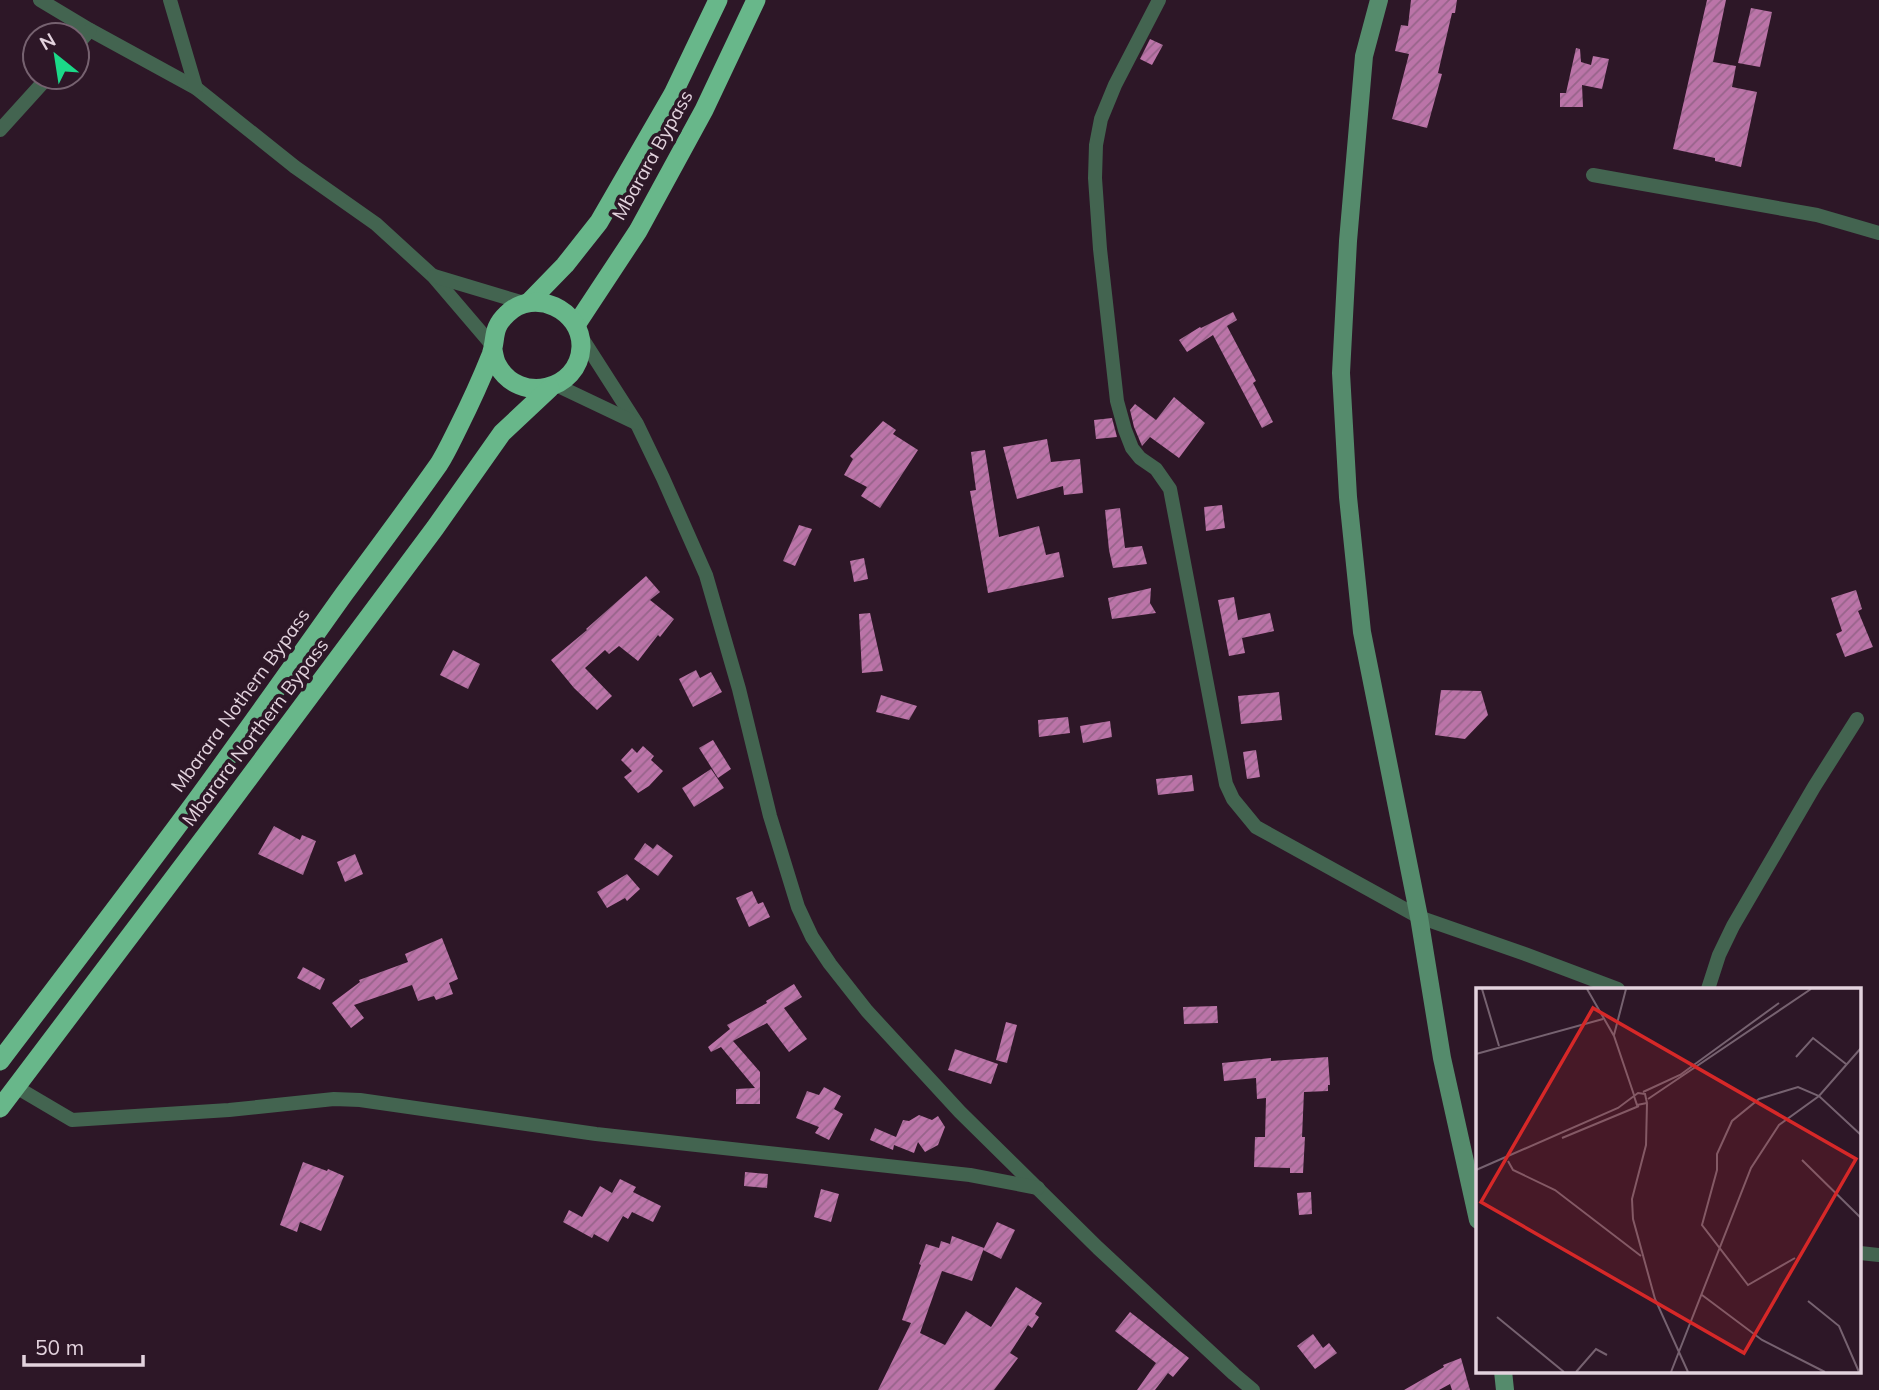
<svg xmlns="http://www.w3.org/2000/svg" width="1879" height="1390" font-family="Mulish,sans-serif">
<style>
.building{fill:url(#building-hatch)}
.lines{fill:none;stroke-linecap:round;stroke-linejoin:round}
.minor{stroke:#436450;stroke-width:14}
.secondary{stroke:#558b6c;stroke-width:18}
.trunk{stroke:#68b78a;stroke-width:19}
.labels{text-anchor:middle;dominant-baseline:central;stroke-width:7;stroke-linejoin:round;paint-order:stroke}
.street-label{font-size:19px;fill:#e3d3de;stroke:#2d1727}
.inset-road{fill:none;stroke:#766270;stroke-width:2}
.view{fill:#d62828;fill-opacity:0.15;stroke:#d62828;stroke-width:3.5}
.inset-edge{fill:none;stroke:#e3d3de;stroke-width:3.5}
</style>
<defs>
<pattern id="building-hatch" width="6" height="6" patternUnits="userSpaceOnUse" patternTransform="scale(1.75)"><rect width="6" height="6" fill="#bb74a8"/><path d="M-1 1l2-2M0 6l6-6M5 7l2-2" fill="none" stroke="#97648a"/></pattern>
</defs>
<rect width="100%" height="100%" fill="#2d1727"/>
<g class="building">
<path d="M 1411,0 L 1457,0 L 1455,13 L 1452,13 L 1438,73 L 1442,74 L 1427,128 L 1392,119 L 1409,54 L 1395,51 L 1401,25 L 1408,26 Z"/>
<path d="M 1707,0 L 1726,0 L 1713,62 L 1736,66 L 1732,87 L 1757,92 L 1741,167 L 1715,161 L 1715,158 L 1673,149 Z"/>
<path d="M 1751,8 L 1772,12 L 1760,67 L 1738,63 Z"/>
<path d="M 1150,39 L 1163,45 L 1152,65 L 1140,59 Z"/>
<path d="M 1576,48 L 1580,49 L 1581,62 L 1591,65 L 1593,56 L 1609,59 L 1602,89 L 1582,85 L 1583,107 L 1560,107 L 1560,93 L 1566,93 Z"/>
<path d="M 1233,312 L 1237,320 L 1227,326 L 1256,381 L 1253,383 L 1273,422 L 1262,428 L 1213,335 L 1187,352 L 1179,340 L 1200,327 L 1201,328 Z"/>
<path d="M 1174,397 L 1205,423 L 1179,458 L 1150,437 L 1142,446 L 1134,427 L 1130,410 L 1135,404 L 1156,420 Z"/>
<path d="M 1112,418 L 1117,437 L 1096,439 L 1094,420 Z"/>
<path d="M 883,421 L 896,430 L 893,434 L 918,450 L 880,508 L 861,496 L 867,487 L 844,475 L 853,459 L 850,456 Z"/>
<path d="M 1047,439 L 1051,462 L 1080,459 L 1083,493 L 1064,495 L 1063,486 L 1017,499 L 1003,447 Z"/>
<path d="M 985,450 L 999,537 L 1039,526 L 1046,555 L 1059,552 L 1064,577 L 988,593 L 970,491 L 976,490 L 971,452 Z"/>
<path d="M 1222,505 L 1225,528 L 1206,531 L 1204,507 Z"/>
<path d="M 1120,508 L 1125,548 L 1142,546 L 1147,564 L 1113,568 L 1109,550 L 1105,510 Z"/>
<path d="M 799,525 L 812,529 L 795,566 L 783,561 Z"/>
<path d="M 864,558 L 868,579 L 854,582 L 850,561 Z"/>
<path d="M 646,576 L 660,592 L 650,600 L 674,619 L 660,637 L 658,635 L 638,661 L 619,646 L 609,654 L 605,650 L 585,668 L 612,696 L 597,710 L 574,688 L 551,660 L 587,630 L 586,629 Z"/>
<path d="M 1151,588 L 1150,603 L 1156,613 L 1112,619 L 1108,598 Z"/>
<path d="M 1856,590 L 1862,609 L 1858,611 L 1873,647 L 1845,657 L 1836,634 L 1842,631 L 1831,598 Z"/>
<path d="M 1234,597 L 1238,620 L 1270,613 L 1274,631 L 1242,638 L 1245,653 L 1229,656 L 1218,600 Z"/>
<path d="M 870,613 L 883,671 L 862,673 L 859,614 Z"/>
<path d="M 453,650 L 480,664 L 468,689 L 440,675 Z"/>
<path d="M 696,670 L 700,678 L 711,672 L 722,692 L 693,707 L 679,679 Z"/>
<path d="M 1441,690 L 1481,691 L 1488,715 L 1465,739 L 1435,735 Z"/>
<path d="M 1279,692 L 1282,720 L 1241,724 L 1238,696 Z"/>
<path d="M 881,695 L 917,706 L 909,720 L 876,712 Z"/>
<path d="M 1068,717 L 1070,733 L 1039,737 L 1038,720 Z"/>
<path d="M 1110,721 L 1112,737 L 1083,743 L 1080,726 Z"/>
<path d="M 713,740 L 731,769 L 718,778 L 699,748 Z"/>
<path d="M 643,746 L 654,756 L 651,760 L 663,771 L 649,786 L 638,793 L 624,777 L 632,771 L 621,760 L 632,748 L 637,753 Z"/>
<path d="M 1256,750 L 1260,777 L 1247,779 L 1243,752 Z"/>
<path d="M 711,769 L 724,788 L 694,807 L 682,788 Z"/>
<path d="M 1192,775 L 1194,791 L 1158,795 L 1156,779 Z"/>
<path d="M 274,826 L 300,840 L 302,835 L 316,841 L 303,875 L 258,854 Z"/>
<path d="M 645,843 L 653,849 L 657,844 L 673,856 L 658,876 L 634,859 Z"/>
<path d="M 355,854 L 363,874 L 345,882 L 337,862 Z"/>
<path d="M 627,874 L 640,889 L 627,901 L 625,898 L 607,908 L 597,892 Z"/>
<path d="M 752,891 L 758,904 L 763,902 L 770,917 L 749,927 L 736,898 Z"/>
<path d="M 442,938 L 458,979 L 449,983 L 453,994 L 436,1000 L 434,996 L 418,1001 L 412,985 L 354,1005 L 364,1018 L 351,1028 L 332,1003 L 360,982 L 359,980 L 408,962 L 405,954 Z"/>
<path d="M 303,967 L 325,979 L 320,990 L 297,978 Z"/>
<path d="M 794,984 L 802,997 L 784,1008 L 807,1039 L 789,1052 L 767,1023 L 733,1041 L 760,1072 L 760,1104 L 736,1104 L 736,1089 L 755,1088 L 721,1047 L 711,1052 L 708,1047 L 730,1029 L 727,1025 L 767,1003 L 766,1001 Z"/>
<path d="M 1217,1006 L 1218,1023 L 1184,1024 L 1183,1007 Z"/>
<path d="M 1006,1022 L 1017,1025 L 1007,1063 L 996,1060 Z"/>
<path d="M 955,1049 L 998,1064 L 991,1084 L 948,1070 Z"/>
<path d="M 1328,1057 L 1330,1085 L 1328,1085 L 1328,1091 L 1304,1092 L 1302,1137 L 1305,1137 L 1303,1173 L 1290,1173 L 1290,1168 L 1254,1167 L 1255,1137 L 1265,1137 L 1266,1098 L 1257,1099 L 1256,1078 L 1224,1081 L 1222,1063 L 1271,1058 L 1271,1061 Z"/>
<path d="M 824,1087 L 841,1096 L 834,1109 L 843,1114 L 829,1140 L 815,1133 L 819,1127 L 796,1118 L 807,1091 L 819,1095 Z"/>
<path d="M 919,1115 L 932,1120 L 938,1116 L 945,1127 L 938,1145 L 925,1152 L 918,1142 L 914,1153 L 894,1145 L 893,1150 L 870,1140 L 875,1128 L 896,1137 L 903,1120 L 909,1121 Z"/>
<path d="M 303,1162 L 327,1171 L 328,1169 L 344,1176 L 321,1231 L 300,1222 L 297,1232 L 280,1225 Z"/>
<path d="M 745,1172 L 768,1174 L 767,1188 L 744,1186 Z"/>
<path d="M 620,1179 L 636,1187 L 633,1192 L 661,1206 L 653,1222 L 632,1212 L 628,1219 L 623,1216 L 608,1242 L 594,1234 L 592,1238 L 563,1222 L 569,1210 L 582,1217 L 600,1186 L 612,1193 Z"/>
<path d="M 821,1189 L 839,1194 L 831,1222 L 814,1217 Z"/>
<path d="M 1311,1192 L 1312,1214 L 1299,1215 L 1297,1193 Z"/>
<path d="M 997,1222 L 1015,1230 L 1001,1259 L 983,1250 Z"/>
<path d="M 952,1236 L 984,1248 L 972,1281 L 942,1271 L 920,1333 L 945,1345 L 966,1311 L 991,1327 L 1016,1287 L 1042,1303 L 1035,1314 L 1039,1317 L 1032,1328 L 1028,1325 L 1010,1353 L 1018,1358 L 994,1390 L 878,1390 L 911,1323 L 902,1320 L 921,1265 L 919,1264 L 926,1244 L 939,1248 L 941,1241 L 950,1244 Z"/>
<path d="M 1130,1312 L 1189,1358 L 1173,1377 L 1168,1373 L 1155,1390 L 1137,1390 L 1156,1363 L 1115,1331 Z"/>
<path d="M 1313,1334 L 1323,1348 L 1329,1343 L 1337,1353 L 1315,1369 L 1297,1346 Z"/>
<path d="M 1461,1358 L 1470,1390 L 1452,1390 L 1450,1384 L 1439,1390 L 1404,1390 L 1444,1367 L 1443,1365 Z"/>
</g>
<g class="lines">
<g class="minor">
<path d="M 40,0 L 90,30 L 196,88 L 295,167 L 376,224 L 433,276 L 492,345"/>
<path d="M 170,0 L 196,88"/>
<path d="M 1159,0 L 1115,85 L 1101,119 L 1096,145 L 1095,178 L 1100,249 L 1117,401 L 1125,430 L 1132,448 L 1140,458 L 1156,469 L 1170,489 L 1226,784 L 1233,799 L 1256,827 L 1419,917 L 1525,954 L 1618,989"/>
<path d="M 77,45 L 90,30"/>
<path d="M 0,130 L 48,77"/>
<path d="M 1593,175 L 1817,215 L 1879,233"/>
<path d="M 434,276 L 524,303"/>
<path d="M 580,335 L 637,424 L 663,478 L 706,575 L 739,689 L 770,816 L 798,907 L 812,937 L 830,964 L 867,1011 L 960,1112 L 1098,1248 L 1234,1374 L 1253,1390"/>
<path d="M 556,385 L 636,423"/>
<path d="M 1708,989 L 1719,955 L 1733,926 L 1814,787 L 1857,719"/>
<path d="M 16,1087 L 72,1120 L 229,1110 L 334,1099 L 360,1100 L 596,1134 L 970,1175 L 1038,1188"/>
<path d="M 1860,1253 L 1879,1255"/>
</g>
<g class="secondary">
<path d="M 1379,0 L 1364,56 L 1348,241 L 1341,373 L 1348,497 L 1362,632 L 1419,917 L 1442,1058 L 1478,1220"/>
<path d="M 1503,1371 L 1505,1390"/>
</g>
<g class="trunk">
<path d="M 529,302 L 565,265 L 599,222 L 673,94 L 718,0"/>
<path d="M 576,325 L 638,231 L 704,110 L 756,0"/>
<path d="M 0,1061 C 62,979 125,897 187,813 C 240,741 292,667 344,594 C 376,551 408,508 439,464 C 446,453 452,440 458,428 C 470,404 481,380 491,355 C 497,338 491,329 507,314 C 534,287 582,310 581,347 C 579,391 519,404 498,366 C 495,362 494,355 493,350"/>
<path d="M 0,1108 L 219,818 L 435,528 L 502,433 L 550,388"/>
</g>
</g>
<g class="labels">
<g class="street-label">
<text transform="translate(652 155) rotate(-61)">Mbarara Bypass</text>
<text transform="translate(240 700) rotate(-54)">Mbarara Nothern Bypass</text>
<text transform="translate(255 732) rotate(-53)">Mbarara Northern Bypass</text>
</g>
</g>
<g transform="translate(1476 988)">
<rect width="385" height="385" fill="#2d1727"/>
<path class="inset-road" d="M 6,1 L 23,58M 111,1 L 138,48 L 158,107M 138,47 L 150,1M 0,66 L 127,31M 320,69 L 337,50 L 370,76M 167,104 L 204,87 L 303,15M 172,111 L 335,1M 171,115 L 170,157 L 156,211 L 157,231 L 179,311 L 212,384M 86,150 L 163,118M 326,172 L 385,230M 32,173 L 37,182 L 79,202 L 165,268M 0,182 L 142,120 L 162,105 L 169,106 L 171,115 L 161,117 L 158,108M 319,270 L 272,297 L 226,237 L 241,182 L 241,166 L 256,133 L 283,111 L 322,99 L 343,108 L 385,147M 226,307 L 286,352 L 349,384M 332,313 L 363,338 L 383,384M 21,329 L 88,384M 100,384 L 120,361 L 131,367M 195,384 L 275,180 L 303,137 L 343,108 L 385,60"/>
<path class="view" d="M 117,20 L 380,171 L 268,365 L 5,214 Z"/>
<rect width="385" height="385" class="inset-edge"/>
</g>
<g transform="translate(56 56) rotate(330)"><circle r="33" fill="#2d1727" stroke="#766270" stroke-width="2"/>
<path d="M0-5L12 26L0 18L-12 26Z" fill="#1bd988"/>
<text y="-10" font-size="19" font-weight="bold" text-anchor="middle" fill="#e3d3de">N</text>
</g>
<path d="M24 1355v10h119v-10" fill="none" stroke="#e3d3de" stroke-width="3.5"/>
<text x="35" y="1355" font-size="21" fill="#e3d3de" stroke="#2d1727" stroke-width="5" paint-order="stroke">50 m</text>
</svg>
